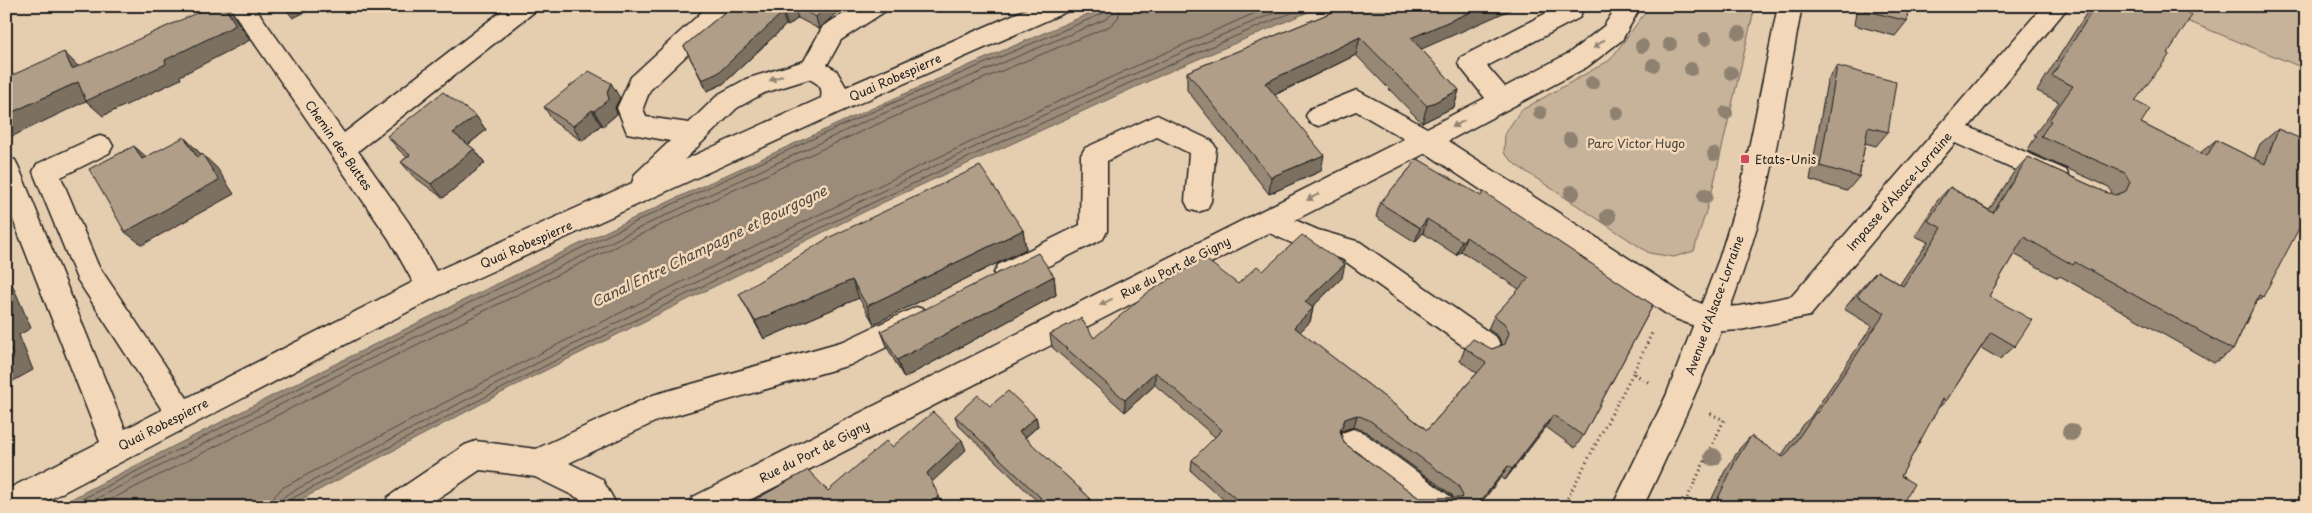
<svg xmlns="http://www.w3.org/2000/svg" width="2312" height="513" font-family="'Playpen Sans',sans-serif">
<style>
.green{fill:#c7b29a;stroke:#72675b}
.water{fill:#9b8b79;stroke:#685f54}
.lines{fill:none;stroke-linecap:round;stroke-linejoin:round}
.shore{stroke:#4f4841;stroke-width:1}
.minor-casing{stroke:#1c1c1c;stroke-width:3}
.major-casing{stroke:#1c1c1c;stroke-width:3}
.path{stroke:#1c1c1c;stroke-width:3;stroke-dasharray:1 4;stroke-linecap:butt}
.minor{fill:#f2d8b9;fill-rule:evenodd}
.major{fill:#f2d8b9;fill-rule:evenodd}
.tree{fill:#8e8170}
.wall{fill:#978876;stroke:#1c1c1c;fill-rule:evenodd}
.shaded-wall{fill:#7b6f60;stroke:#1c1c1c}
.building{fill:#b09e89;stroke:#1c1c1c;fill-rule:evenodd}
.oneway{fill:#928372}
.poi-dot{fill:#d1495b;stroke:#f2d8b9;stroke-width:2}
.labels{text-anchor:middle;dominant-baseline:central;stroke-width:5;stroke-linejoin:round;paint-order:stroke}
.street-label{font-size:12px;fill:#1c1c1c;stroke:#f2d8b9}
.park-label{font-size:12px;fill:#47423c;stroke:#f2d8b9}
.poi-label{font-size:12px;fill:#1c1c1c;stroke:#f2d8b9;text-anchor:start}
.water-label{font-size:14px;font-style:italic;fill:#4f4841;stroke:#f2d8b9}
</style>
<rect width="100%" height="100%" fill="#e5cdb0"/>
<filter id="ink" filterUnits="userSpaceOnUse"><feTurbulence type="fractalNoise" baseFrequency=".02" numOctaves="2"/><feDisplacementMap in="SourceGraphic" scale="10" xChannelSelector="R" yChannelSelector="G"/><feConvolveMatrix kernelMatrix="1 2 1 2 8 2 1 2 1" color-interpolation-filters="sRGB"/></filter>
<g filter="url(#ink)">
<g class="green">
<path d="M 1650,6 L 1755,6 L 1712,191 L 1694,251 L 1674,257 L 1649,253 L 1516,165 L 1504,153 L 1505,134 L 1520,111 L 1610,60 Z"/>
<path d="M 2150,6 L 2283,6 L 2306,15 L 2306,69 Z"/>
</g>
<path class="water" d="M 1107,6 L 1322,6 L 1175,69 L 882,203 L 526,380 L 287,507 L 56,507 C 125,470 195,436 264,400 C 541,259 821,127 1107,6 Z"/>
<g class="lines">
<g class="shore">
<path d="M 67,507 C 330,371 595,237 865,115 C 944,80 1024,47 1104,13 L 1107,6"/>
<path d="M 80,507 L 348,370 L 660,218 L 868,120 L 1106,19 L 1112,14 L 1114,6"/>
<path d="M 96,507 C 353,377 608,245 871,127 C 950,92 1030,59 1110,26 L 1118,18 L 1121,6"/>
<path d="M 272,507 L 274,497 L 282,488 C 606,316 934,153 1271,6"/>
<path d="M 280,507 L 281,500 L 286,495 C 524,368 764,245 1009,131 C 1102,88 1196,45 1291,6"/>
<path d="M 286,507 L 289,500 C 512,382 736,266 965,159 C 1078,106 1192,53 1308,6"/>
</g>
<g class="minor-casing">
<g id="minor">
<path d="M 229,6 L 254,6 L 344,133 L 508,6 L 537,6 L 534,12 L 358,151 L 409,223 L 436,271 L 632,183 L 635,174 L 670,141 L 627,133 L 617,108 L 631,77 L 704,10 L 705,6 L 729,6 L 724,20 L 650,90 L 643,108 L 646,117 L 689,123 L 719,94 L 746,79 L 804,61 L 823,26 L 856,6 L 887,6 L 884,12 L 841,40 L 827,65 L 836,70 L 846,87 L 1033,6 L 1069,6 L 1066,12 L 842,111 L 440,295 L 35,507 L 6,507 L 6,490 L 100,442 L 6,202 L 6,157 L 15,160 L 19,168 L 125,429 L 162,410 L 77,279 L 33,172 L 37,164 L 91,139 L 100,136 L 109,139 L 113,146 L 109,153 L 61,177 L 98,265 L 187,398 L 413,282 L 389,239 ZM 809,79 C 819,84 823,87 821,98 L 684,160 L 737,108 L 764,93 Z"/>
<path d="M 1560,6 L 1579,6 L 1582,12 L 1579,18 L 1487,66 L 1505,87 L 1569,53 L 1604,26 L 1617,6 L 1641,6 L 1622,40 L 1587,67 L 1448,141 L 1691,299 L 1711,308 L 1740,306 L 1792,296 L 2043,6 L 2069,6 L 1969,127 L 2066,170 L 2070,178 L 2066,186 L 2057,189 L 1955,143 L 1810,316 L 1740,330 L 1710,332 L 1671,317 L 1426,153 L 1295,220 L 1318,230 L 1360,242 L 1497,338 L 1501,347 L 1497,356 L 1487,360 L 1477,356 L 1342,259 L 1303,248 L 1269,233 L 736,507 L 689,507 L 693,497 L 1404,139 L 1356,111 L 1319,126 L 1310,123 L 1306,116 L 1310,109 L 1357,90 L 1427,128 L 1485,98 L 1458,64 L 1461,57 Z"/>
<path d="M 1157,115 L 1212,141 L 1216,148 L 1211,201 L 1207,209 L 1198,212 L 1189,209 L 1185,201 L 1189,153 L 1157,137 L 1107,161 L 1107,231 L 1103,239 L 1018,281 L 1008,285 L 998,281 L 994,273 L 998,265 L 1080,225 L 1081,155 L 1085,148 Z"/>
<path d="M 916,307 L 926,310 L 930,319 L 926,328 L 850,365 L 659,420 L 569,463 L 602,479 L 618,507 L 585,507 L 580,499 L 535,477 L 480,470 L 425,507 L 384,507 L 388,497 L 465,445 L 476,441 L 536,449 L 653,395 L 844,341 Z"/>
<path d="M 1353,429 L 1364,433 L 1451,497 L 1455,507 L 1415,507 L 1342,453 L 1338,443 L 1342,433 Z"/>
</g>
</g>
<g class="major-casing">
<path id="major" d="M 1778,6 L 1802,6 C 1790,68 1781,132 1766,193 C 1739,302 1691,406 1643,507 L 1612,507 L 1666,396 L 1719,259 L 1740,192 Z"/>
</g>
<g class="path">
<path d="M 1648,382 L 1633,373 L 1653,331"/>
<path d="M 1563,507 L 1633,373"/>
<path d="M 1683,507 L 1724,420 L 1709,413"/>
</g>
<use href="#minor" class="minor"/>
<use href="#major" class="major"/>
</g>
<g class="tree">
<circle cx="1739" cy="33" r="7"/>
<circle cx="1705" cy="39" r="7"/>
<circle cx="1670" cy="44" r="7"/>
<circle cx="1642" cy="46" r="7"/>
<circle cx="1653" cy="65" r="7"/>
<circle cx="1691" cy="69" r="7"/>
<circle cx="1731" cy="73" r="7"/>
<circle cx="1592" cy="83" r="7"/>
<circle cx="1540" cy="113" r="7"/>
<circle cx="1617" cy="113" r="7"/>
<circle cx="1726" cy="113" r="7"/>
<circle cx="1570" cy="139" r="7"/>
<circle cx="1714" cy="154" r="7"/>
<circle cx="1572" cy="193" r="8"/>
<circle cx="1705" cy="196" r="8"/>
<circle cx="1608" cy="217" r="8"/>
<circle cx="2071" cy="432" r="9"/>
<circle cx="1713" cy="457" r="9"/>
</g>
<g class="wall">
<path d="M 732,6 L 844,6 L 819,29 L 798,18 L 788,26 L 786,25 L 723,84 L 707,91 L 684,46 Z"/>
<path d="M 1347,6 L 1421,49 L 1459,90 L 1454,107 L 1422,123 L 1356,55 L 1275,95 L 1321,171 L 1269,194 L 1187,90 L 1187,72 Z"/>
<path d="M 1857,6 L 1908,6 L 1907,21 L 1895,36 L 1854,25 Z"/>
<path d="M 2091,6 L 2172,6 L 2135,101 L 2141,123 L 2200,153 L 2216,140 L 2254,159 L 2260,144 L 2278,129 L 2263,297 L 2256,301 L 2233,350 L 2214,363 L 2060,276 L 2058,278 L 2014,254 L 1989,296 L 2015,346 L 2000,359 L 1981,348 L 1946,401 L 1937,409 L 1901,476 L 1905,499 L 1910,507 L 1708,507 L 1725,471 L 1740,448 L 1751,436 L 1781,456 L 1803,424 L 1810,418 L 1872,326 L 1844,309 L 1864,285 L 1877,271 L 1900,284 L 1928,242 L 1915,236 L 1937,201 L 1950,187 L 1989,210 L 2014,172 L 2028,157 L 2105,192 L 2113,195 L 2109,187 L 2027,151 L 2036,136 L 2034,135 L 2059,102 L 2037,91 Z"/>
<path d="M 1837,66 L 1888,132 L 1876,146 L 1865,143 L 1859,177 L 1847,191 L 1810,180 L 1827,81 Z"/>
<path d="M 620,98 L 615,107 L 617,114 L 603,126 L 601,125 L 582,141 L 554,122 L 544,107 Z"/>
<path d="M 476,116 L 486,130 L 468,145 L 474,149 L 485,163 L 443,198 L 413,176 L 401,162 L 407,157 L 399,150 L 387,136 Z"/>
<path d="M 1418,159 L 1653,305 L 1583,436 L 1575,448 L 1546,427 L 1505,480 L 1501,477 L 1478,507 L 1232,507 L 1191,471 L 1192,460 L 1215,437 L 1155,385 L 1125,412 L 1052,347 L 1050,334 L 1094,338 L 1238,284 L 1263,271 L 1342,278 L 1312,307 L 1313,308 L 1310,322 L 1300,332 L 1427,430 L 1477,373 L 1460,361 L 1465,348 L 1492,349 L 1502,345 L 1498,336 L 1488,329 L 1494,316 L 1519,289 L 1461,251 L 1456,255 L 1423,233 L 1415,242 L 1376,217 L 1380,203 ZM 1354,427 L 1365,431 L 1452,495 L 1453,498 L 1419,498 L 1344,443 L 1341,433 L 1341,431 Z"/>
<path d="M 1023,230 L 1026,249 L 874,324 L 859,298 L 764,339 L 739,294 Z"/>
<path d="M 1054,276 L 1056,295 L 904,378 L 888,349 L 881,331 Z"/>
<path d="M 990,406 L 1036,417 L 1038,426 L 1025,438 L 1090,498 L 1091,506 L 1039,507 L 1038,502 L 958,425 L 955,416 Z"/>
</g>
<g class="shaded-wall">
<path d="M 224,6 L 235,18 L 250,40 L 180,76 L 181,79 L 103,116 L 86,101 L 13,136 L 6,130 L 6,115 L 78,82 L 165,60 Z"/>
<path d="M 283,6 L 318,6 L 293,18 Z"/>
<path d="M 794,6 L 798,18 L 788,26 L 784,14 Z"/>
<path d="M 827,6 L 844,6 L 819,29 L 816,17 Z"/>
<path d="M 1484,6 L 1519,6 L 1406,56 L 1411,38 Z"/>
<path d="M 782,13 L 786,25 L 723,84 L 707,91 L 702,80 Z"/>
<path d="M 1360,37 L 1356,55 L 1263,100 L 1265,83 Z"/>
<path d="M 64,52 L 80,68 L 72,69 Z"/>
<path d="M 611,83 L 620,98 L 615,107 L 617,114 L 603,126 L 594,111 L 607,92 Z"/>
<path d="M 1459,90 L 1454,107 L 1422,123 L 1427,106 Z"/>
<path d="M 592,110 L 601,125 L 582,141 L 573,126 Z"/>
<path d="M 476,116 L 486,130 L 464,148 L 453,133 Z"/>
<path d="M 184,137 L 199,152 L 212,171 L 197,157 Z"/>
<path d="M 134,146 L 150,160 L 142,159 Z"/>
<path d="M 474,149 L 485,163 L 443,198 L 431,184 Z"/>
<path d="M 202,154 L 217,168 L 234,194 L 142,245 L 125,232 Z"/>
<path d="M 1324,155 L 1321,171 L 1269,194 L 1271,177 Z"/>
<path d="M 1427,219 L 1423,233 L 1415,242 L 1420,228 Z"/>
<path d="M 1023,230 L 1026,249 L 874,324 L 867,306 Z"/>
<path d="M 1466,237 L 1461,251 L 1456,255 L 1462,241 Z"/>
<path d="M 1345,264 L 1342,278 L 1303,316 L 1305,302 Z"/>
<path d="M 6,270 L 31,328 L 19,335 L 33,370 L 6,385 Z"/>
<path d="M 1054,276 L 1056,295 L 904,378 L 897,360 Z"/>
<path d="M 852,280 L 859,298 L 764,339 L 755,321 Z"/>
<path d="M 1313,308 L 1310,322 L 1292,340 L 1294,327 Z"/>
<path d="M 1155,372 L 1155,385 L 1125,412 L 1125,400 Z"/>
<path d="M 1357,415 L 1354,427 L 1341,431 L 1336,442 L 1340,431 L 1345,419 Z"/>
<path d="M 1553,415 L 1546,427 L 1505,480 L 1512,469 Z"/>
<path d="M 1036,417 L 1038,426 L 1021,441 L 1019,432 Z"/>
<path d="M 962,440 L 966,450 L 931,483 L 927,473 Z"/>
<path d="M 1508,466 L 1501,477 L 1478,507 L 1476,507 Z"/>
<path d="M 939,496 L 943,506 L 942,507 L 927,507 Z"/>
<path d="M 1090,498 L 1091,506 L 1081,507 Z"/>
</g>
<g class="building">
<path d="M 212,6 L 224,6 L 236,25 L 165,60 L 166,64 L 86,101 L 78,82 L 6,115 L 6,78 L 64,52 L 72,69 Z"/>
<path d="M 732,6 L 794,6 L 784,14 L 782,13 L 718,73 L 702,80 L 684,46 Z"/>
<path d="M 795,6 L 827,6 L 816,17 Z"/>
<path d="M 1347,6 L 1484,6 L 1411,38 L 1459,90 L 1427,106 L 1360,37 L 1265,83 L 1324,155 L 1271,177 L 1187,72 Z"/>
<path d="M 1865,6 L 1908,6 L 1907,21 L 1864,10 Z"/>
<path d="M 2095,6 L 2172,6 L 2192,15 L 2168,53 L 2170,54 L 2135,101 L 2150,109 L 2141,123 L 2207,156 L 2216,140 L 2265,164 L 2278,129 L 2306,141 L 2306,215 L 2263,297 L 2259,295 L 2233,350 L 2075,262 L 2073,265 L 2024,237 L 1989,296 L 2032,320 L 2015,346 L 1991,332 L 1946,401 L 1943,399 L 1901,476 L 1914,484 L 1905,499 L 1912,503 L 1910,507 L 1714,507 L 1736,460 L 1751,436 L 1783,457 L 1787,454 L 1816,412 L 1817,413 L 1885,313 L 1857,296 L 1877,271 L 1903,286 L 1942,228 L 1928,221 L 1950,187 L 1993,213 L 2028,157 L 2105,192 L 2116,195 L 2126,191 L 2130,182 L 2125,173 L 2041,136 L 2051,121 L 2049,120 L 2073,86 L 2052,76 Z"/>
<path d="M 1837,66 L 1896,82 L 1888,132 L 1868,127 L 1859,177 L 1820,166 Z"/>
<path d="M 589,71 L 611,83 L 607,92 L 609,99 L 594,111 L 592,110 L 573,126 L 544,107 Z"/>
<path d="M 443,92 L 476,116 L 453,133 L 474,149 L 431,184 L 401,162 L 410,155 L 387,136 Z"/>
<path d="M 184,137 L 197,157 L 202,154 L 219,180 L 125,232 L 89,169 L 134,146 L 142,159 Z"/>
<path d="M 1418,159 L 1481,196 L 1484,192 L 1653,305 L 1583,436 L 1553,415 L 1512,469 L 1508,466 L 1476,507 L 1245,507 L 1192,460 L 1222,430 L 1155,372 L 1125,400 L 1050,334 L 1081,318 L 1094,338 L 1147,293 L 1204,258 L 1238,284 L 1257,266 L 1263,271 L 1302,235 L 1345,264 L 1305,302 L 1313,308 L 1294,327 L 1427,430 L 1486,363 L 1465,348 L 1473,339 L 1492,349 L 1505,344 L 1509,333 L 1504,323 L 1494,316 L 1529,278 L 1466,237 L 1462,241 L 1427,219 L 1420,228 L 1380,203 ZM 1357,415 L 1369,420 L 1458,485 L 1463,496 L 1461,498 L 1419,498 L 1344,443 L 1340,431 L 1345,419 Z"/>
<path d="M 980,166 L 1023,230 L 867,306 L 852,280 L 755,321 L 739,294 L 828,238 Z"/>
<path d="M 1038,253 L 1054,276 L 897,360 L 881,331 Z"/>
<path d="M 6,302 L 12,315 L 6,318 Z"/>
<path d="M 6,340 L 14,358 L 6,362 Z"/>
<path d="M 1008,391 L 1036,417 L 1019,432 L 1090,498 L 1081,507 L 1044,507 L 1038,501 L 1041,498 L 955,416 L 978,395 L 990,406 Z"/>
<path d="M 933,412 L 962,440 L 927,473 L 939,496 L 927,507 L 742,507 L 808,470 L 828,491 L 886,441 L 892,447 Z"/>
</g>
<defs><path id="oneway-solid" d="M-6-.8H1V-3.2L6.5 0L1 3.2V.8H-6Z" transform="scale(1.25)"/></defs>
<g class="oneway">
<use href="#oneway-solid" transform="translate(1599 44) rotate(142)"/>
<use href="#oneway-solid" transform="translate(776 78) rotate(159)"/>
<use href="#oneway-solid" transform="translate(1458 124) rotate(153)"/>
<use href="#oneway-solid" transform="translate(1313 197) rotate(153)"/>
<use href="#oneway-solid" transform="translate(1106 302) rotate(153)"/>
</g>
</g>
<rect class="poi-dot" x="1740" y="154" width="10" height="10" rx="2.5"/>
<g class="labels">
<g class="street-label">
<text transform="translate(895 77) rotate(-24)">Quai Robespierre</text>
<text transform="translate(339 145) rotate(55)">Chemin des Buttes</text>
<text transform="translate(1899 191) rotate(-49)">Impasse d'Alsace-Lorraine</text>
<text transform="translate(526 244) rotate(-24)">Quai Robespierre</text>
<text transform="translate(1175 267) rotate(-27)">Rue du Port de Gigny</text>
<text transform="translate(1714 305) rotate(-70)">Avenue d'Alsace-Lorraine</text>
<text transform="translate(163 424) rotate(-27)">Quai Robespierre</text>
<text transform="translate(814 451) rotate(-27)">Rue du Port de Gigny</text>
</g>
<g class="park-label">
<text x="1636" y="143">Parc Victor Hugo</text>
</g>
<g class="poi-label">
<text x="1755" y="159">Etats-Unis</text>
</g>
<g class="water-label">
<text transform="translate(709 246) rotate(-26)">Canal Entre Champagne et Bourgogne</text>
</g>
</g>
<rect width="2312" height="513" fill="none" stroke="#f2d8b9" stroke-width="25"/>
<rect x="12" y="12" width="2287" height="488" fill="none" stroke="#1c1c1c" stroke-width="2" filter="url(#ink)"/>
</svg>
